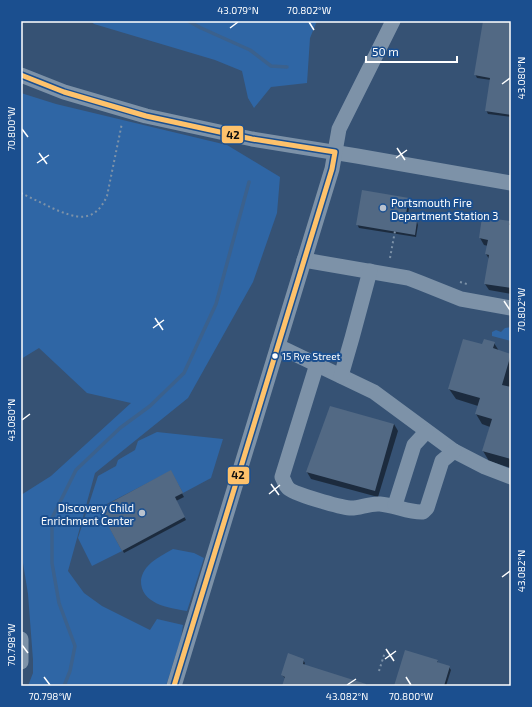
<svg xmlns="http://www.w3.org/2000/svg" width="532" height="707" font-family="'Exo 2',sans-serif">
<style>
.green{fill:#2f66a5}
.shadow{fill:#0007}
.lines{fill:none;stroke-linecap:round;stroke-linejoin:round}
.stream{stroke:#3b618d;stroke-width:3.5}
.building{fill:#526984}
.path{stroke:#7d92a8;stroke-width:2;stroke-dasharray:2 3;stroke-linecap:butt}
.minor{stroke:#7d92a8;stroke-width:15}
.bus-1-casing{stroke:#1b4f8f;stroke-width:8}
.bus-1{stroke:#fec26b;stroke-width:5}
.ticks{fill:none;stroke:#fff;stroke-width:1.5}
.poi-dot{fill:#b9c2ce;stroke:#1b4f8f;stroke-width:1.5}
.bus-dot{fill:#fff;stroke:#1b4f8f;stroke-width:1.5}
.labels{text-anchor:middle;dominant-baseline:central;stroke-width:4;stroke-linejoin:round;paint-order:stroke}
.bus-label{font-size:10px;fill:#fff;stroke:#1b4f8f;text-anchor:start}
.poi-label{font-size:11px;fill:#fff;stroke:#1b4f8f;text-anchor:start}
.line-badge{stroke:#1b4f8f;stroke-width:1.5}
.pale-badge-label{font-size:11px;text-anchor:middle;font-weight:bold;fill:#111}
.neatline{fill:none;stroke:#fff;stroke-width:1.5}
.ticks-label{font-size:10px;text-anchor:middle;fill:#fff}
</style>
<rect width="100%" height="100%" fill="#365274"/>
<g class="green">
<path d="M 91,21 L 317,21 L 310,38 L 307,83 L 271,87 L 254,108 L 248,98 L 242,71 L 215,60 L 94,24 Z"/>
<path d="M 21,93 L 56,104 L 227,145 L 280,177 L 277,213 L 253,282 L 188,398 L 95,473 L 68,571 L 84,593 L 102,606 L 150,630 L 157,619 L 183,625 L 181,638 L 166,686 L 28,686 L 33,673 L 33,660 L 28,594 L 23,563 L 21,495 L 51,476 L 131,403 L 87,393 L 39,348 L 21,359 Z"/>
<path d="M 511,327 L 511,341 L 492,336 L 492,332 L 496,330 L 501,332 L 505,328 Z"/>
<path d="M 157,432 L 223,439 L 211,478 L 183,493 L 171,471 L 99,508 L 122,551 L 92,566 L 78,538 L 98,476 L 116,466 L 118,460 L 135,450 L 138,441 Z"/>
<path d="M 173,549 L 194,553 L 204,558 L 187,611 C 169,608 140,604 141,580 C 142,573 146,567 152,562 C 158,557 166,553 173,549 Z"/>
</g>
<g class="shadow">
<path d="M 484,21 L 511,21 L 511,117 L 488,114 L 486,110 L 491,80 L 477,78 L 475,74 Z"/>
<path d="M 408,198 L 410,202 L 407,220 L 417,222 L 418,225 L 416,237 L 359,228 L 357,224 Z"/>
<path d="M 509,222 L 511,225 L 511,294 L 489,290 L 485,284 L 489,259 L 486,254 L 488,246 L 484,245 L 480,238 Z"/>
<path d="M 494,343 L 499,351 L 511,355 L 511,468 L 489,461 L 483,451 L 490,427 L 482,424 L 476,414 L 478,406 L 456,399 L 449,389 L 483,345 Z"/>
<path d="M 394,424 L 398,431 L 378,497 L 311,479 L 307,472 Z"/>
<path d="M 170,472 L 184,497 L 176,501 L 186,520 L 124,553 L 100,509 Z"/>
<path d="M 303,660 L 305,663 L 304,666 L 370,686 L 283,686 L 286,679 L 282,675 Z"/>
<path d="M 437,661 L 439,664 L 449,667 L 451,670 L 446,686 L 395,686 Z"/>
</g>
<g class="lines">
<g class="stream">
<path d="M 188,21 L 201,28 L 250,50 L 271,66 L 287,67"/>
<path d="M 64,686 L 70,671 L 75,646 L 59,603 L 52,563 L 52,518 L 76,470 L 120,428 L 150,406 L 184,373 L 216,304 L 249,182"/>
</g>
</g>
<g class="building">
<path d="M 483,21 L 511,21 L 511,115 L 485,111 L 490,78 L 474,75 Z"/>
<path d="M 362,190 L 409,198 L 405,219 L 417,221 L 415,235 L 356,225 Z"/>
<path d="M 482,217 L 510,221 L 509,225 L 511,225 L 511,288 L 484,284 L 489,255 L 485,254 L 488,240 L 479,238 Z"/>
<path d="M 463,339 L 482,344 L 484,339 L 495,342 L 493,348 L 511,354 L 502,385 L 511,387 L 511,459 L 482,451 L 492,419 L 475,414 L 480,398 L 448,389 Z"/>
<path d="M 330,406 L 394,424 L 375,491 L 306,472 Z"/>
<path d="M 171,470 L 183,493 L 175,497 L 185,517 L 122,551 L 99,509 Z"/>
<path d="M 405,650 L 438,660 L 437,662 L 450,666 L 444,686 L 394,686 Z"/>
<path d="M 288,653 L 304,659 L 303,664 L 366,684 L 366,686 L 282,686 L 285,677 L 281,675 Z"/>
</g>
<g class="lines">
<g class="path">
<path d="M 21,193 C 31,198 42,203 52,208 C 75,218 94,225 107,196 L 122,123"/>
<path d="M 390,258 L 395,231"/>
<path d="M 460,282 L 467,284"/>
<path d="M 379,671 L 385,652"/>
</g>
<g class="minor">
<path d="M 21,75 L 64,92 L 146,116 L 252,139 L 357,156 L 511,183"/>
<path d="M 304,260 L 408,278 L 421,283 L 461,299 L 511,308"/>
<path d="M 278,346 L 374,392 L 454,451 L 485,467 L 511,477"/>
<path d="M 317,364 L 282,477 C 284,480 285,485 288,488 C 293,494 340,507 350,508 C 358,509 369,503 380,504 C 394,505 410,513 423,512 L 427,508 L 442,461 L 454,451"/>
<path d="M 341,376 L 352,338 L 370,271"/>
<path d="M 395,505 L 414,445 L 426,432"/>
<path d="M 21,639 L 21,662"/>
<path d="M 174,686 L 332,169 L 339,129 L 393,21"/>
</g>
<g class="bus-1-casing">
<path id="bus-1" d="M 21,75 L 64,92 L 146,116 L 252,139 L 335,152 L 332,169 L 174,686"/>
</g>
<use href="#bus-1" class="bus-1"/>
</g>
<path class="ticks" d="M 309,22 L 314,30M 230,28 L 238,22M 502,84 L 510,78M 22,129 L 28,137M 397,148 L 405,160M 39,153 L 47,164M 396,158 L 407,150M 37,163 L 49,155M 504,301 L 510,310M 155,318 L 163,330M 153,328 L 164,320M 22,420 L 30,414M 271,484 L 279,495M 269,494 L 280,485M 502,577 L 510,571M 22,645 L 28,653M 386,649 L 394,661M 385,659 L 396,651M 44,677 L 50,685M 406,677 L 411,685M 347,685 L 356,679"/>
<g class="poi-dot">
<circle cx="383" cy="208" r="4"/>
<circle cx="142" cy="513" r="4"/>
</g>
<circle class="bus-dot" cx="275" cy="356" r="3.5"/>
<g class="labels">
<g class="bus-label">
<text x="282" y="356">15 Rye Street</text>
</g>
<g class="poi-label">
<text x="391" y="202">Portsmouth Fire<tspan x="391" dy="13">Department Station 3</tspan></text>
<text x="134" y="507" text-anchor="end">Discovery Child<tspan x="134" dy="13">Enrichment Center</tspan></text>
</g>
</g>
<g class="line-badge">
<rect x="221" y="125" width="23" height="19" rx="4" fill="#fec26b"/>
<rect x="227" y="466" width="23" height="19" rx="4" fill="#fec26b"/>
</g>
<g class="pale-badge-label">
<text x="233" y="139">42</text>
<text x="238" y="479">42</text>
</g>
<rect width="532" height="707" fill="none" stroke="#1b4f8f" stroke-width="44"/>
<path d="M366 56v6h91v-6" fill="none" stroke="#ffffff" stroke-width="2"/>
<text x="372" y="56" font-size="12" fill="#ffffff" stroke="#1b4f8f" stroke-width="3" paint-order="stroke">50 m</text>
<rect x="22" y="22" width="488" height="663" class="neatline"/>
<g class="ticks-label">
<text x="238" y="14">43.079°N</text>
<text x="309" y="14">70.802°W</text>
<text transform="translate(521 78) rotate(-90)" y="4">43.080°N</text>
<text transform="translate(11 129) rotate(-90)" y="4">70.800°W</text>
<text transform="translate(521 310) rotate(-90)" y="4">70.802°W</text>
<text transform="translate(11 420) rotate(-90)" y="4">43.080°N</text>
<text transform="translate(521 571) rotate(-90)" y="4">43.082°N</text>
<text transform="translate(11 645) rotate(-90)" y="4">70.798°W</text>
<text x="50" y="700">70.798°W</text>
<text x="347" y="700">43.082°N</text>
<text x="411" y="700">70.800°W</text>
</g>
</svg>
